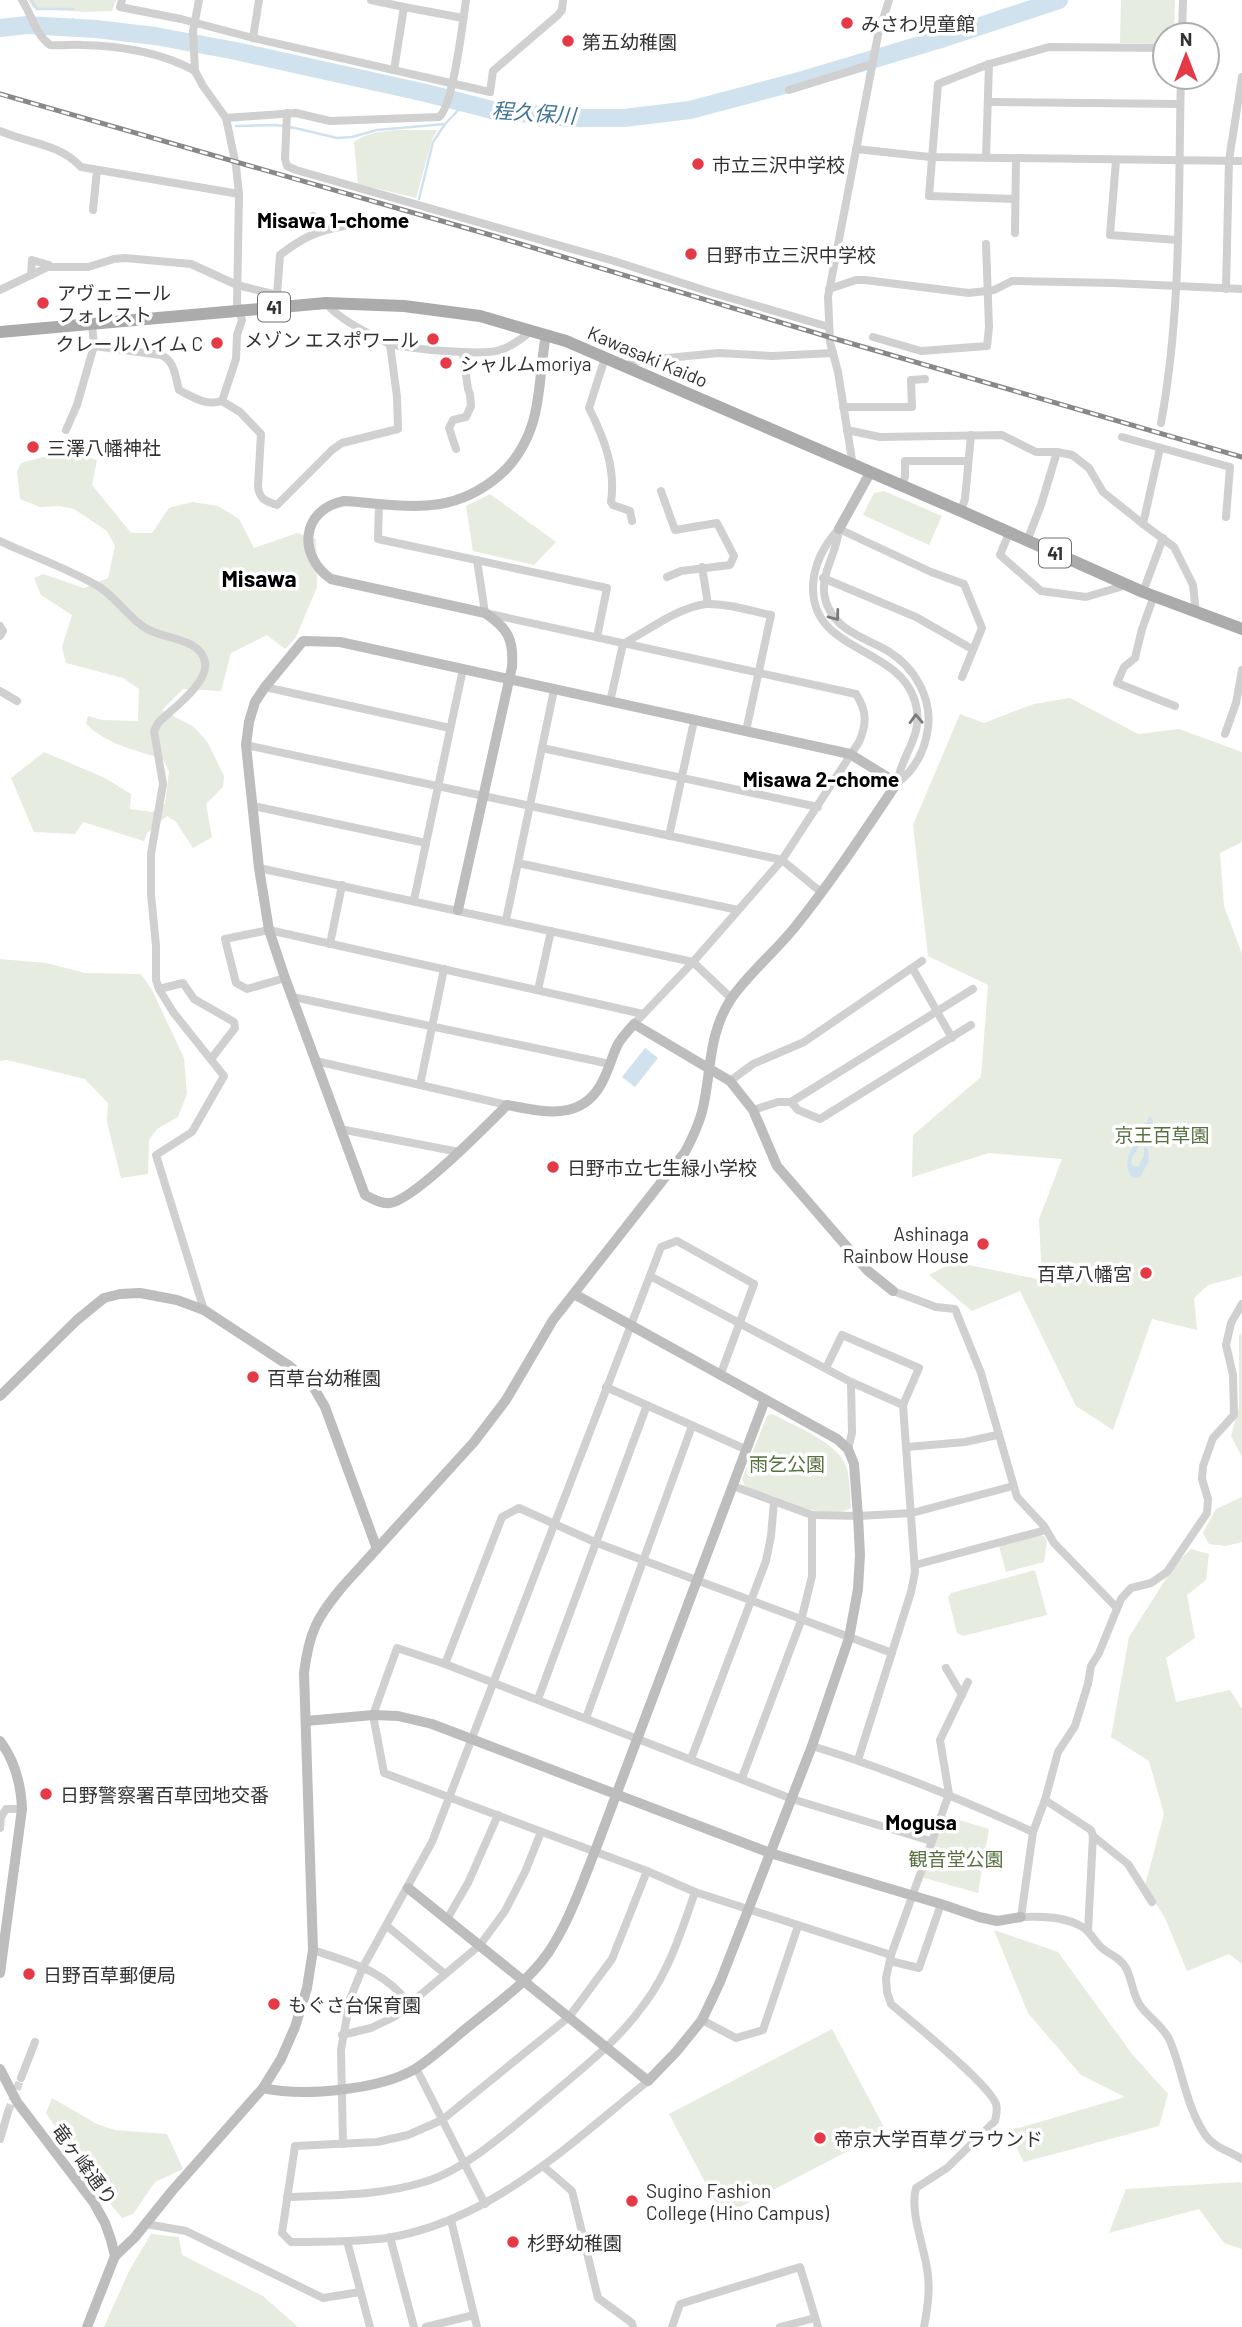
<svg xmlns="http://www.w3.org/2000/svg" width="1242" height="2327" font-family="Barlow,'Noto Sans JP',sans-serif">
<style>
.green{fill:#e6ecdf}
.water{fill:#cfe2ee}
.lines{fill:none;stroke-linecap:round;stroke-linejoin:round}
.stream{stroke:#cfe2ee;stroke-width:2.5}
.river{stroke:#cfe2ee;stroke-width:18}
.street-tunnel{stroke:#d6d6d6;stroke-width:8;stroke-dasharray:8 4;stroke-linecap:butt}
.street{stroke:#d0d0d0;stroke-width:8}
.secondary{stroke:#bdbdbd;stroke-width:10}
.primary{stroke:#ababab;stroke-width:12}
.rail-casing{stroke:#888;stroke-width:5}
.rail{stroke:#fff;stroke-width:2.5;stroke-dasharray:8;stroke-linecap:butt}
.oneway{stroke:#7a7a7a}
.poi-dot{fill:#e63946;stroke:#fff;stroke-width:2.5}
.labels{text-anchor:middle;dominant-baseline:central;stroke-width:7;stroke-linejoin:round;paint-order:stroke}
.shield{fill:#fff;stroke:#707070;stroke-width:2}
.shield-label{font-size:18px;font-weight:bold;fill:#333}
.poi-label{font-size:19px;fill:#333;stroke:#fff;text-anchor:start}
.street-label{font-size:19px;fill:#333;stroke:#fff}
.park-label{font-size:19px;fill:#56703f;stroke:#fff}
.water-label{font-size:21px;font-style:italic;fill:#3f7597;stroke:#fff}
.neighbourhood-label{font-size:21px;font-weight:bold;fill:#000;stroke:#fff}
.quarter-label{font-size:23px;font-weight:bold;fill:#000;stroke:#fff}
</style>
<rect width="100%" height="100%" fill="#fff"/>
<g class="green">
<path d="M 28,0 L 116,0 L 112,11 L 83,12 L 33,8 Z"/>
<path d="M 1121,0 L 1175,0 L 1174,35 L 1165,35 L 1165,44 L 1120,43 Z"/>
<path d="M 437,130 L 432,140 L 416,198 L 358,184 L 354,142 C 377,126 410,131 437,130 Z"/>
<path d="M 66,451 L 97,460 L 92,485 L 131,533 L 152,533 L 169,508 L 192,502 L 218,506 L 239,519 L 254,548 L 297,533 L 316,539 L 317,587 L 296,637 L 285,649 L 267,635 L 231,653 L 221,691 L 183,689 L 162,710 L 194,727 L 208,743 L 224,776 L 223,787 L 206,804 L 212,837 L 193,848 L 176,822 L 167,816 L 147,833 L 144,841 L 83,822 L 75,834 L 34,832 L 11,778 L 44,752 L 105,778 L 131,794 L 130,809 L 152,812 L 165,804 L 169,771 L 163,759 C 135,750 108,745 86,724 L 88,716 L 102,720 L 138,721 L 139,689 L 123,678 L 66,663 L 62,647 L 72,615 L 41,595 L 34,578 L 43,574 L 84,588 L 108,578 L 115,546 L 107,531 L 74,509 L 60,506 L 40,507 L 20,499 L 17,471 L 21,463 Z"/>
<path d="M 884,491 L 942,516 L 929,545 L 863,515 L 874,493 Z"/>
<path d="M 490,494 L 556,542 L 534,565 L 473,551 L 466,506 Z"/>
<path d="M 1070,698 L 1138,734 L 1179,729 L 1242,752 L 1242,842 L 1220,853 L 1224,906 L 1242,954 L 1242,1276 L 1208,1285 L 1194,1298 L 1197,1330 L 1152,1319 L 1113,1430 L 1076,1406 L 1020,1291 L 972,1311 L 929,1275 L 954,1262 L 1042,1280 L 1039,1219 L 1062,1159 L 989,1153 L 912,1177 L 913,1135 L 981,1077 L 988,985 L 928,956 L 913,825 L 960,714 L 984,723 L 1034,704 Z"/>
<path d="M 0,959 L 46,963 L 85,973 L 141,974 L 152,990 L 184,1058 L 187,1094 L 178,1117 L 157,1129 L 149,1140 L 148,1174 L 121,1178 L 107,1122 L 108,1103 L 85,1079 L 7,1060 L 0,1061 Z"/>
<path d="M 1242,1333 L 1242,1457 L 1231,1436 L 1239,1407 L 1239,1336 Z"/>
<path d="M 772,1414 C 794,1426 841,1443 847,1469 C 850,1481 850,1495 851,1508 C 827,1523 769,1496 745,1486 L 742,1479 L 767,1416 Z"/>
<path d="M 1242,1497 L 1242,1542 L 1226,1546 L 1209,1544 L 1203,1533 L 1216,1509 Z"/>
<path d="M 1039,1535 L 1044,1536 L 1047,1541 L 1044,1562 L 1006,1572 L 999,1546 Z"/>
<path d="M 1191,1549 L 1209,1554 L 1206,1580 L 1187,1595 L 1195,1638 L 1166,1658 L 1176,1702 L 1230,1690 L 1242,1709 L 1242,1964 L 1229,1954 L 1187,1971 L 1165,1918 L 1145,1886 L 1164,1814 L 1149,1761 L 1111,1737 L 1129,1637 L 1176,1563 Z"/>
<path d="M 1035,1570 L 1047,1615 L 963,1636 L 957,1633 L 948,1597 L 951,1593 Z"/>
<path d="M 943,1815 L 989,1829 L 978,1893 L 921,1877 Z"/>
<path d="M 994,1930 L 1058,1952 L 1132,2054 L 1168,2094 L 1159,2126 L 1024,2162 L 1008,2131 L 1125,2097 L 1081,2075 L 1028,2013 Z"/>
<path d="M 832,2029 L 886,2131 L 723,2216 L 669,2114 Z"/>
<path d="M 52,2098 L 97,2124 L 115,2130 L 167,2134 L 183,2169 L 155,2182 L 133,2214 L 122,2218 L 98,2189 L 46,2113 Z"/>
<path d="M 1240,2182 L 1242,2183 L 1242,2249 L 1224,2243 L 1199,2209 L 1109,2233 L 1126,2189 Z"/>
<path d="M 151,2234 L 179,2237 L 182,2255 L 263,2296 L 298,2327 L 104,2327 L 130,2269 Z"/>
</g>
<g class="water">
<path d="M 645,1048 L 658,1058 L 635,1087 L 622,1077 Z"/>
<path d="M 1149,1115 L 1153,1120 C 1153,1131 1149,1133 1142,1141 C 1138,1146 1137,1152 1132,1157 L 1131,1165 L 1138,1167 L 1144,1156 L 1144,1147 L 1148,1149 L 1149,1161 L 1140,1177 L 1134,1178 L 1130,1175 C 1121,1155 1138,1145 1141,1127 L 1148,1121 Z"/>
</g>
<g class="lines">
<g class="stream">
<path d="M 31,0 L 37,9 L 73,9"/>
<path d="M 73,19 L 74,27"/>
<path d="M 236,126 L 276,125 L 295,128 L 337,138 L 352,137 L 377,130 L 445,124 L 465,103"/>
<path d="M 419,199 L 433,142 L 445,124"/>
</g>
<path class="river" d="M 0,28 L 27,25 L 96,29 L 155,36 L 236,51 L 426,93 L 492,110 L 570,118 L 624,118 L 690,110 L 803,80 L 944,38 L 1059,0"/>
<path class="street-tunnel" d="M 8,2112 L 21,2078"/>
<g class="street">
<path d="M 22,0 C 32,15 35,34 50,45 C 61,46 72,44 83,45 C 122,46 161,52 195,71"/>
<path d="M 122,0 L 120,7 L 181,19 L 253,38 L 490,92 L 493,71 L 558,15 L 562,10 L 563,0"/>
<path d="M 199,0 L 193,31 L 195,71 L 203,86 L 226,118 L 236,166 L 239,194 L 237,304 L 242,320 L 237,335 L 236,359 L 222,401 L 240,412 L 261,434 L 258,486 C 259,499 265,501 277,505 L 332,450 L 342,443 L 398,429 L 397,397 L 390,344"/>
<path d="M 371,0 L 404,7 L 394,70"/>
<path d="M 404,7 L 463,18"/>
<path d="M 1182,35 L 1183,0"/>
<path d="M 253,38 L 259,0"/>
<path d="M 789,90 L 872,64"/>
<path d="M 988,102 L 1180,104"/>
<path d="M 287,113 L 285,159 L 287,166 L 296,170 L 614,261 L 710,292 L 829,327"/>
<path d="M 226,118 L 296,113 L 330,121 L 439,117 C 453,107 463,21 466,0"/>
<path d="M 0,131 C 30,144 58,143 81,167 L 239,194"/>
<path d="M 856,149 L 930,157 L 1242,161"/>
<path d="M 986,158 L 989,64"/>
<path d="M 1116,160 L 1110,235 L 1177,240"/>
<path d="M 1015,199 L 929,196 L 938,84 L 989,64 L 1049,47 L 1165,48"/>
<path d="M 93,210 L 97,170"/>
<path d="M 313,216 L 318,231"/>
<path d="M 1015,233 L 1016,158"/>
<path d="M 31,275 L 32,260 L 49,265"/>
<path d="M 829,289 L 856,280 L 865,280 L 969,293 L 994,290 L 1012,281 L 1113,283 L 1242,289"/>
<path d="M 1226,289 L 1229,160 L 1242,77"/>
<path d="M 0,290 L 48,267 L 88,267 L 114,259 L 125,258 L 191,264 L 237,285 L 277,295"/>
<path d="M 326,303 C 337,318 370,335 388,343 C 406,349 483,356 500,350 C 512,346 523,338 532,330"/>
<path d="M 287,306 L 286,300 L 277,295 L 280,255 C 302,238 316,231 344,226"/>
<path d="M 92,324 L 94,346 L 161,355 C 175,361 175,376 179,390 C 193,397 205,406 222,401"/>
<path d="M 873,337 L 921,351 L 987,346 L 989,327 L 986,244"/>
<path d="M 605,358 L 589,408 C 604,438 616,468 611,502 L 613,505 L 630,511 L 632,521"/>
<path d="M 624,367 L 636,361 L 719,353 L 772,356 L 833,353"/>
<path d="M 843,407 L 912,407 L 911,380 L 925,379"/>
<path d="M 1161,423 C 1182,309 1178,193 1181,77"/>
<path d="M 66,430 L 77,405 L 94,346"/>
<path d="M 847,430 L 880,437 L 1002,435 L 1036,452 L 1057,452 L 1072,455 L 1089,468 L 1103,492 L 1143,524"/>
<path d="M 1122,437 L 1230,467 L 1226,517"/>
<path d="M 1160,448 L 1143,524 L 1174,547 L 1193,585 L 1196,613"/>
<path d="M 456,449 L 449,428 L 453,420 L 466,417 L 471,406 L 470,394 L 468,389 L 463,353"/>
<path d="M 853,466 L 838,372 L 830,342 L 828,297 L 878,35 L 889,0"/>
<path d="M 901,486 L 905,477 L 905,461 L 968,461"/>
<path d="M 661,491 L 675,530 L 717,523 L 734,556 L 730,565 L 681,571 L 667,577"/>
<path d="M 379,503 L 378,539 L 607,588 L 597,637"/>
<path d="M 961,511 L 965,499 L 971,435"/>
<path d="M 839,529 C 837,557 815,578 828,607 C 839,632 866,638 888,651 C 914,667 932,697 928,728 C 925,751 916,769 897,783"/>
<path d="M 839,529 C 824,545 814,563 813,586 C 811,653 898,645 915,701 C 925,736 902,752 897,783"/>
<path d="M 839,529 L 931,572 L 964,584 L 982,628 L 962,677"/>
<path d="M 1009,533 L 1000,555 L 1041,591 L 1086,597 L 1127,585"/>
<path d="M 0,541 C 32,556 67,568 98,586 C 116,597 128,618 147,629 C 163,639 201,638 205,662 C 209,683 172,709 158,723 L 154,731 L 163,784 L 151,854 L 151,894 L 156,946 L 156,980 L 159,989 L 173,1012 L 224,1076 L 192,1132 L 156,1155 L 204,1310"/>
<path d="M 1027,541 L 1041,505 L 1057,452"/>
<path d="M 477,560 L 485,613 L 856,694 C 867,711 867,724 859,742 L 782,860 L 693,962 L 634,1024"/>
<path d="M 702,567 L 708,604"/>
<path d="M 823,578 L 916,617 L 972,649"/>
<path d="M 1143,592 L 1163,538"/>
<path d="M 1154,596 L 1142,629 L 1135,658 L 1124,667 L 1117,683 L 1175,706"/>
<path d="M 0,626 L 3,631 L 0,636"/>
<path d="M 265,687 L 450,728"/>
<path d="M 0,691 L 17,701"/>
<path d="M 610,702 L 623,644 C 647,631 679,607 706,604 C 727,603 751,611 771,615 L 746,731"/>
<path d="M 1225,734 L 1236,703 L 1242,670"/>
<path d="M 246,745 L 782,860 L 822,893"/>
<path d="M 542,748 L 818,807"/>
<path d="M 253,806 L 426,843"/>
<path d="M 669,836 L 694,721"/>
<path d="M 518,863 L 738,910"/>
<path d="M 259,868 L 693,962 L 732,999"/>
<path d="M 414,900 L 463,669"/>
<path d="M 506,920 L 554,690"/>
<path d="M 330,944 L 342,885"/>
<path d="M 913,969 L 952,1038"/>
<path d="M 285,978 L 247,989 L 236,983 L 225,939 L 269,930 L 643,1014"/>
<path d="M 159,989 L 183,983 L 194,999 L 234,1022 L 235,1028 L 211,1059"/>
<path d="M 538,990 L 551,931"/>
<path d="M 293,997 L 610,1064"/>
<path d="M 316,1061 L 507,1105"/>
<path d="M 730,1081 L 753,1064 L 804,1042 L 922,961"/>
<path d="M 420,1085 L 444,969"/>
<path d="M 791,1102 L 798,1110 L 820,1119 L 971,1025"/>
<path d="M 753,1110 L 778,1102 L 791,1102 L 973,989"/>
<path d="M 340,1129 L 459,1152"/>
<path d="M 650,1276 L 851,1382 L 903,1405"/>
<path d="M 893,1291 L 936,1307 L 955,1309 L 981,1373 L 1017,1497 L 1044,1526 L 1054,1543 L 1116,1607"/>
<path d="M 1242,1304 L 1231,1323 L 1226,1345 L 1233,1375 L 1234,1415 L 1213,1438 L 1203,1466 L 1202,1479 L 1208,1499 L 1207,1513 L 1167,1572 L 1151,1583 L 1131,1588 L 1121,1599 L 1099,1653 L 1091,1666 L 1088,1684 L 1075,1726 L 1058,1752 L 1045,1800 L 1033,1832 L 1021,1917 C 1041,1916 1067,1916 1084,1928 C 1091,1933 1095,1942 1102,1948 C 1110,1955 1121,1958 1126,1968 C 1133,1981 1132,1996 1142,2008 C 1151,2019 1164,2027 1170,2041 C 1183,2072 1186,2107 1206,2136 C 1215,2148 1230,2151 1242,2159"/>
<path d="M 826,1368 L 842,1335 L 919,1368 L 903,1405 L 915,1572 L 911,1592 L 858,1760"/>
<path d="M 606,1387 L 745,1449"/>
<path d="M 907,1447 L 965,1442 L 997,1435"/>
<path d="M 848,1449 L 852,1433 L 851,1382"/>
<path d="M 733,1486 L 812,1515 L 858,1516 L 912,1513 L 1013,1486"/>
<path d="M 915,1565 L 1046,1530"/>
<path d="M 445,1664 L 792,1799 L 931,1841"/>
<path d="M 946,1668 L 962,1695"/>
<path d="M 538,1699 L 647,1405"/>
<path d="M 586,1718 L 692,1426"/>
<path d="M 812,1746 C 888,1769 961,1799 1033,1832"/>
<path d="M 691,1759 L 766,1561 L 771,1536 L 774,1502"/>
<path d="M 742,1778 L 801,1621 L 812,1576 L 812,1515"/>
<path d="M 1045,1800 L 1091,1830 L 1093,1836 L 1088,1931"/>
<path d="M 0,1828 L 1,1817 L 6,1809 L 22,1809"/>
<path d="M 1093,1836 L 1128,1864 L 1152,1902"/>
<path d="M 647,1871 L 612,1959 L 569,2017 L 442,2120 L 408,2135 L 377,2142 L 295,2146 L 282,2233 L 291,2242 C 323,2242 355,2242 387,2238 C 491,2221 570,2144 648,2081"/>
<path d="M 447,1919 L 468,1883 L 498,1815"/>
<path d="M 387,1926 L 445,1974"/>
<path d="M 313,1950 C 351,1963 384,1970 408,2003"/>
<path d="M 891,1955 L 695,1892 L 647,1871 L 384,1773 L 373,1715 L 397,1648 L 445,1664 L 502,1517 L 519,1508 L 597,1543 L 892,1653"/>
<path d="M 890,1961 L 919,1968 L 941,1904"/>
<path d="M 702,2020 L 736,2038 L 763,2030 L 798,1926"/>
<path d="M 342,2035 L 371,2028 L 394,2017 L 480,1945 L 505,1911 L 525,1872 L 541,1832"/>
<path d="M 416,2068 L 485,2204"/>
<path d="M 21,2078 L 35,2042"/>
<path d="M 0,2139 L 8,2112"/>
<path d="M 343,2144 L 341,2050 L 350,1999 L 363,1967 L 432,1842 L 661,1247 L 677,1241 L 754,1284 L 720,1376"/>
<path d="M 543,2166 L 572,2191 L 598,2298 L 632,2323 L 633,2327"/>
<path d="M 287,2197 C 333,2195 379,2196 424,2182 C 468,2169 515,2125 550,2096 C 584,2067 619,2040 645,2003 C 669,1971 682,1930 695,1892"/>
<path d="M 451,2220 L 477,2327"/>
<path d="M 146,2224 L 186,2231 L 323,2298 L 360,2292"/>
<path d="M 390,2237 L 414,2327"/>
<path d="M 347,2241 L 370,2327"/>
<path d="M 426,2327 L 474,2315"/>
<path d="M 672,2327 L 680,2304 L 800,2267 L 818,2327"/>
<path d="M 780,2327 L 815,2318"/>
<path d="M 924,2327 C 927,2310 930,2294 928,2276 C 926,2250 909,2213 916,2188 L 947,2168 L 995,2121 C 996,2115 998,2110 996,2104 C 989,2084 912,2022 891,2004 L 887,1992 L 886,1978 L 891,1955 L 949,1794 L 940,1740 L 968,1682"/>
</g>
<g class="secondary">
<path d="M 839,529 L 870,473"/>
<path d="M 458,910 L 512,667 C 514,640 508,628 485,613 L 331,579 C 298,556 300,510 344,501 C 405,505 451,518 501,474 C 518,459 530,436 535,414 C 541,388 541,361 546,335"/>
<path d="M 0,1396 L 77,1320 L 104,1298 L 120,1294 L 140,1293 L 177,1300 L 204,1310 L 288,1365 L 311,1383 L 325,1407 L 377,1549"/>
<path d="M 306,1721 L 373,1715 L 398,1716 L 432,1724 L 770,1853 L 941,1904 L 979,1917 L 997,1921 L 1021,1917"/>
<path d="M 0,1741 C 15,1761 21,1783 22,1809 L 0,1973"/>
<path d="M 408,1888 L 648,2081 L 676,2052 L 702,2020 L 720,1982 L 812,1746 L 849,1638 L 858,1589 L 860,1555 L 858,1516 L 854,1464 L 848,1449 L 837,1439 L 574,1294"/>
<path d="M 0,2069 L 17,2102 L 94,2203 L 105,2223 L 111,2240 L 115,2256 L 87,2327"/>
<path d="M 263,2088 C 303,2097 379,2090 415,2069 C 437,2055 457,2035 478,2019 C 503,1999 529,1980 548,1953 C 569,1922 581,1886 595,1851 L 765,1400"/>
<path d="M 115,2256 L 135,2237 L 172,2191 L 263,2088 L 281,2059 L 295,2027 L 307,1988 L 313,1950 L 304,1673 C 309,1632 317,1617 343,1586 L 474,1442 L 506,1400 L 553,1320 L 685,1152 C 692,1139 698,1126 702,1112 C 712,1072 707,1036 731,999 C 749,973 775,952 795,927 C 832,881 864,832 897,783 L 850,754 L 340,642 L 303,641 L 265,687 L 255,702 L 249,722 L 246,745 L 259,868 L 269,930 L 285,978 L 365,1195 C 373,1199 381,1204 390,1203 C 414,1200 487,1125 507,1105 C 540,1111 579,1122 600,1086 C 608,1073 611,1059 617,1046 C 621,1038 628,1031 634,1024 L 730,1081 L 753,1110 L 777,1166 L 867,1270 L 893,1291"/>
</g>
<path class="primary" d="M 0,332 L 326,303 L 404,306 L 480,316 L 566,341 L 961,511 L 1143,592 L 1242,629"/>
<g class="rail-casing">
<path id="rail" d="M 0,94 L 494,236 L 829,337 L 1242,457"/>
</g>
<use href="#rail" class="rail"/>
</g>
<defs><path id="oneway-chevron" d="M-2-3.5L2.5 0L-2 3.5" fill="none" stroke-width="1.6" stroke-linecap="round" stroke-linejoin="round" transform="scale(1.75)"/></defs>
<g class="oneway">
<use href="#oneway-chevron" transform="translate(835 616) rotate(53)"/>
<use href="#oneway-chevron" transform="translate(916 719) rotate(-92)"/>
</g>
<g class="poi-dot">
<circle cx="847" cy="23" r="7"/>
<circle cx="568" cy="41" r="7"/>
<circle cx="698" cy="164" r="7"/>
<circle cx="691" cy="254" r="7"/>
<circle cx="43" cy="303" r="7"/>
<circle cx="433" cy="339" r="7"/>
<circle cx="217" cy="343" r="7"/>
<circle cx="446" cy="363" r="7"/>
<circle cx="33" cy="447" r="7"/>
<circle cx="553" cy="1167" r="7"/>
<circle cx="983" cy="1244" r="7"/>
<circle cx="1146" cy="1273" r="7"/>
<circle cx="253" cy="1377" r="7"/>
<circle cx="46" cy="1794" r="7"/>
<circle cx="29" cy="1974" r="7"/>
<circle cx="274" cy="2004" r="7"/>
<circle cx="820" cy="2138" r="7"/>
<circle cx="632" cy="2201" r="7"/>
<circle cx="513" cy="2242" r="7"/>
</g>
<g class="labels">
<g class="shield">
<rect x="258" y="292.5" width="32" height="29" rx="5"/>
<rect x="1039" y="538.5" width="32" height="29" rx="5"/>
</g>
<g class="shield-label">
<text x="274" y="307">41</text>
<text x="1055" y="553">41</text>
</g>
<g class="poi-label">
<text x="861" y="23">みさわ児童館</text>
<text x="582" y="41">第五幼稚園</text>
<text x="712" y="164">市立三沢中学校</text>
<text x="705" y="254">日野市立三沢中学校</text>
<text x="57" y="292">アヴェニール<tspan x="57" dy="22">フォレスト</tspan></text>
<text x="419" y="339" text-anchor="end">メゾン エスポワール</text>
<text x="203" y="343" text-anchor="end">クレールハイム C</text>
<text x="460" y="363">シャルムmoriya</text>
<text x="47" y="447">三澤八幡神社</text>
<text x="567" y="1167">日野市立七生緑小学校</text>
<text x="969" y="1233" text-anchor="end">Ashinaga<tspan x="969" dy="22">Rainbow House</tspan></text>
<text x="1132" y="1273" text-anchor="end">百草八幡宮</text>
<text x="267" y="1377">百草台幼稚園</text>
<text x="60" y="1794">日野警察署百草団地交番</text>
<text x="43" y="1974">日野百草郵便局</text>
<text x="288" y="2004">もぐさ台保育園</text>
<text x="834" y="2138">帝京大学百草グラウンド</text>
<text x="646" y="2190">Sugino Fashion<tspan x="646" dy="22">College (Hino Campus)</tspan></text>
<text x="527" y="2242">杉野幼稚園</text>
</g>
<g class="street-label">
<text transform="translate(648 356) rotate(23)">Kawasaki Kaido</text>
<text transform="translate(85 2164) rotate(54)">竜ヶ峰通り</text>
</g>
<g class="park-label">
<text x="1162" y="1134">京王百草園</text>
<text x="787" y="1463">雨乞公園</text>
<text x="956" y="1858">観音堂公園</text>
</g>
<g class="water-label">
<text transform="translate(534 112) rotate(4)">程久保川</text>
</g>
<g class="neighbourhood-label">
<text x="333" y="219">Misawa 1-chome</text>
<text x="821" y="778">Misawa 2-chome</text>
<text x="921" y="1821">Mogusa</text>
</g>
<g class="quarter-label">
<text x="259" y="578">Misawa</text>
</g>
</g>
<g transform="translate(1186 56)"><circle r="33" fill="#ffffff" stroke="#adadad" stroke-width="2"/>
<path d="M0-5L12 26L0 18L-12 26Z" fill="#e63946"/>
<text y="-10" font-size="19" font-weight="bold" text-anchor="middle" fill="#333333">N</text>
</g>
</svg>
